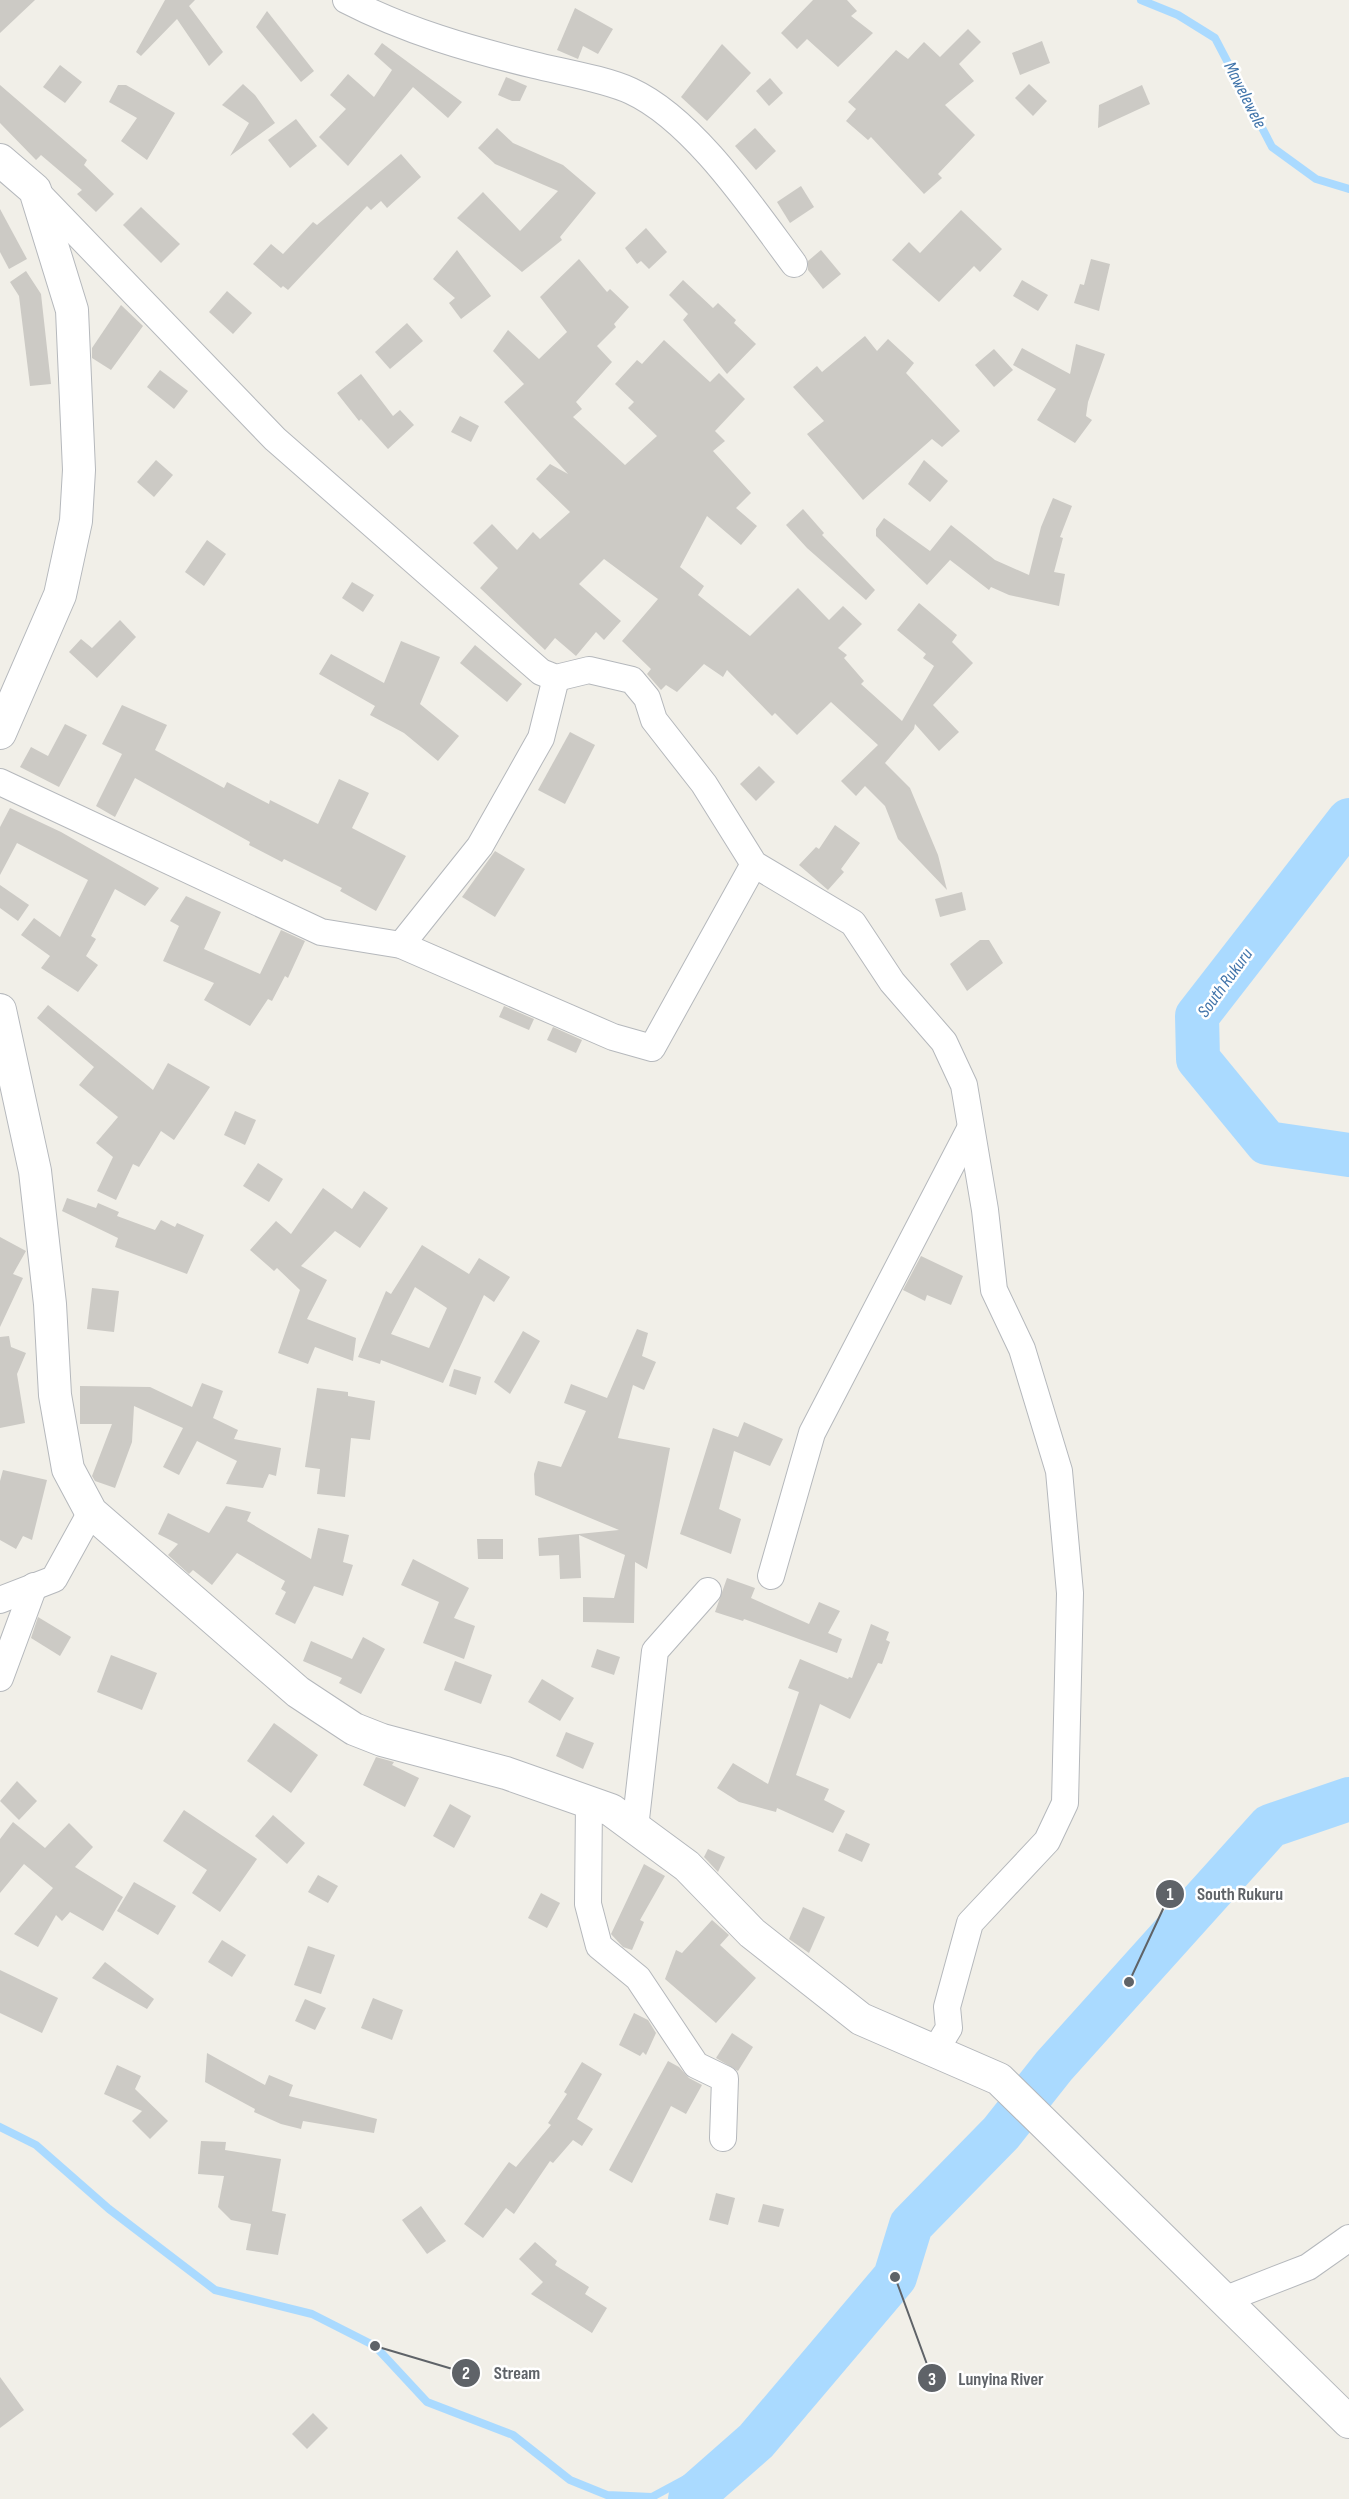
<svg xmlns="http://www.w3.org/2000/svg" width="1349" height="2499" font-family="'Sofia Sans Condensed',sans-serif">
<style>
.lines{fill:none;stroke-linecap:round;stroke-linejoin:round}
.stream{stroke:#aadaff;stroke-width:8}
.river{stroke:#aadaff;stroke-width:44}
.building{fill:#cccac5;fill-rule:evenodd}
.minor-casing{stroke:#b5b8bc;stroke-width:28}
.tertiary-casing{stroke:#b5b8bc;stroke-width:34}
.minor{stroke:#fff;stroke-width:26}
.tertiary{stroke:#fff;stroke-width:32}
.labels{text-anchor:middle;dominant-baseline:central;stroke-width:5;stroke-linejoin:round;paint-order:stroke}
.water-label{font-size:18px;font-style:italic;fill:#4174aa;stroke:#fff}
.leader{fill:none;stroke:#5f6368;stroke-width:2}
.callout-dot{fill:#5f6368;stroke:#fff;stroke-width:2}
.mark-label{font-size:18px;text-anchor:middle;font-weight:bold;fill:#fff}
.callout-label{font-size:18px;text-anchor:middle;font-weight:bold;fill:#5f6368;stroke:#fff;stroke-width:5;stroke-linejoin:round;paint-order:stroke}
</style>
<rect width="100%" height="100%" fill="#f1efe8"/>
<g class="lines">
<g class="stream">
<path d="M 1141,0 L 1178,15 L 1215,38 L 1272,147 L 1316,179 L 1349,189"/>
<path d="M 0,2127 L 36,2145 L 109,2209 L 215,2290 L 312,2314 L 375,2346 L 427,2402 L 513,2435 L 570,2480 L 607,2495 L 652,2497 L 756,2441"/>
</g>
<g class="river">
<path d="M 1349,820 L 1197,1016 L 1198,1059 L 1267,1143 L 1349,1155"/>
<path d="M 690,2499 L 756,2441 L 895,2277 L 911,2225 L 1001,2133 L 1054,2066 L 1270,1826 L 1349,1799"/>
</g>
</g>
<g class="building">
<path d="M 0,0 L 35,0 L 0,33 Z"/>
<path d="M 165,0 L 195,0 L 189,6 L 223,52 L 209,66 L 177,19 L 141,56 L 136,52 Z"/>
<path d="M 813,0 L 847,0 L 857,11 L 851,16 L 873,33 L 838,67 L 807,39 L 797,49 L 781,33 Z"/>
<path d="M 575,8 L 613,29 L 598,54 L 583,46 L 578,59 L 557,50 Z"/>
<path d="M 267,11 L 314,71 L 301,82 L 256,27 Z"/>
<path d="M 968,29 L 981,42 L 959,64 L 974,81 L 945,105 L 975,135 L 938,174 L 942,178 L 924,194 L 871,137 L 868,140 L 846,121 L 856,109 L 848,102 L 896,50 L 908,59 L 924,42 L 940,57 Z"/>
<path d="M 1042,41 L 1050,63 L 1020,75 L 1012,53 Z"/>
<path d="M 382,43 L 462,102 L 448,118 L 413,87 L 348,166 L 319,137 L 346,109 L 330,95 L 348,74 L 374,97 L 392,70 L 374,54 Z"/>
<path d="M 722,44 L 751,73 L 707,121 L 681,97 Z"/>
<path d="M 60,65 L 82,82 L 65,103 L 43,87 Z"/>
<path d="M 506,77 L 527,86 L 520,101 L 512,101 L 498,95 Z"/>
<path d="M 770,78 L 783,93 L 769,106 L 756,91 Z"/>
<path d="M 243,84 L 255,95 L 275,123 L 230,156 L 249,123 L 222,105 Z"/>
<path d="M 1029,84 L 1047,101 L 1033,116 L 1015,98 Z"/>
<path d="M 0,85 L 87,160 L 84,165 L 114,194 L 96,212 L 77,194 L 82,190 L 41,155 L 36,160 L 0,123 Z"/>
<path d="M 118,85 L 126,85 L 175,113 L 147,160 L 121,141 L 137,118 L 109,102 Z"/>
<path d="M 1142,85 L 1150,104 L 1098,128 L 1099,105 Z"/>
<path d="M 296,119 L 317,146 L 290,168 L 268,140 Z"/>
<path d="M 497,128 L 513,143 L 563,165 L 596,193 L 560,237 L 562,240 L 522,272 L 457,218 L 483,192 L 520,231 L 558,191 L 495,164 L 478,148 Z"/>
<path d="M 755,128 L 776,151 L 756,170 L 735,146 Z"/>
<path d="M 401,154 L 421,177 L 387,208 L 381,201 L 371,210 L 367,206 L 288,290 L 283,286 L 281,288 L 253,264 L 271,244 L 283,254 L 313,222 L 317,225 Z"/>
<path d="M 801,186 L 814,207 L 790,223 L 777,202 Z"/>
<path d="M 141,207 L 180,244 L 161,263 L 123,225 Z"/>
<path d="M 0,209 L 27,259 L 9,269 L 0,252 Z"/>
<path d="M 961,210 L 1002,249 L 980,272 L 974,266 L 939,302 L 892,260 L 909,242 L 920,253 Z"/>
<path d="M 646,228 L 667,252 L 649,269 L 641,261 L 637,264 L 625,248 Z"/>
<path d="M 457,250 L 491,296 L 461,319 L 449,303 L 455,298 L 433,279 Z"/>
<path d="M 821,250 L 841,274 L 823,289 L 808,270 L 808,261 Z"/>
<path d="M 579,259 L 607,292 L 610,289 L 629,307 L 614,324 L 616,327 L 597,346 L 612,362 L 576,402 L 582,409 L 573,417 L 625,465 L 657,436 L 628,408 L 634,402 L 615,384 L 637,360 L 642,364 L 664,340 L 710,382 L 719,373 L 745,399 L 715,431 L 725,441 L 713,451 L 751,493 L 736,508 L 757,526 L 741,545 L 707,516 L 680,567 L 704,586 L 698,595 L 750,636 L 798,588 L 829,620 L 843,606 L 862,624 L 838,648 L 847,655 L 844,658 L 864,681 L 861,684 L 902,721 L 934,666 L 923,658 L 926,654 L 897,630 L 919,603 L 957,635 L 952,642 L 973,663 L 933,705 L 959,732 L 939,751 L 915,724 L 914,729 L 885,763 L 910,788 L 938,855 L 947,890 L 898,839 L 885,806 L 865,786 L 856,796 L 841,781 L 878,745 L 831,702 L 797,735 L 775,713 L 772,716 L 727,670 L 723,677 L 704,664 L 677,692 L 666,685 L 661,690 L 647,674 L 651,669 L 622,641 L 658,599 L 604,559 L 579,584 L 621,621 L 604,640 L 596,632 L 576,656 L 555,638 L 545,650 L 480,588 L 498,568 L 473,543 L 492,524 L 517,550 L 533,532 L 540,539 L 570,512 L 536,479 L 550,464 L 568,474 L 504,402 L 524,384 L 493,351 L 508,330 L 539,359 L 567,332 L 540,297 Z"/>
<path d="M 1091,259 L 1110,264 L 1099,311 L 1074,303 L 1080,284 L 1084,285 Z"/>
<path d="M 26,271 L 41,294 L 51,384 L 30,386 L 19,296 L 10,282 Z"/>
<path d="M 683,280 L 713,308 L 718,303 L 736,320 L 734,323 L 756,344 L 727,374 L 683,320 L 688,314 L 669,295 Z"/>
<path d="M 1022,280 L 1048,295 L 1038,311 L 1013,296 Z"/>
<path d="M 227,291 L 252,313 L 233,334 L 209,312 Z"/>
<path d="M 121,305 L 143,326 L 111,370 L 92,358 L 92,348 Z"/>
<path d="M 407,323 L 423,341 L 390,369 L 375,352 Z"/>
<path d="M 865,336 L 877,351 L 888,339 L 914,363 L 906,373 L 960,431 L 942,447 L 932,439 L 863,500 L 807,434 L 824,421 L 793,387 L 817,366 L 822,372 Z"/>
<path d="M 1076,344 L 1105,354 L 1088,402 L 1086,416 L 1092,420 L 1075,443 L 1037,420 L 1056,389 L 1013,365 L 1022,348 L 1070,374 Z"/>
<path d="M 994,349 L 1013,370 L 994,387 L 975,365 Z"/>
<path d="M 160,370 L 188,391 L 174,409 L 147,387 Z"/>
<path d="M 361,374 L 393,416 L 400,410 L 414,425 L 388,449 L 361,419 L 359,421 L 337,393 Z"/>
<path d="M 460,416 L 479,426 L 471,442 L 451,432 Z"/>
<path d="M 156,460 L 173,475 L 154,497 L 137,482 Z"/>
<path d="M 924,460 L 948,481 L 930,502 L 908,484 Z"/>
<path d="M 1053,498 L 1072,506 L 1060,537 L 1063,538 L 1054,572 L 1065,574 L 1059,606 L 1009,595 L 991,587 L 989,590 L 950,560 L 927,585 L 876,536 L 876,529 L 884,518 L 930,551 L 951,525 L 995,560 L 1029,575 L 1041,527 Z"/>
<path d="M 803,509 L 824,533 L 822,535 L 875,590 L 866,600 L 807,548 L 786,525 Z"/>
<path d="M 207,540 L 226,554 L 204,586 L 185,572 Z"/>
<path d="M 352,582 L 374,595 L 363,612 L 342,598 Z"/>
<path d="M 120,620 L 136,637 L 97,678 L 69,652 L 81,639 L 92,648 Z"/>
<path d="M 401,641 L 440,657 L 420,704 L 459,736 L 438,761 L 404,733 L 370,715 L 375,706 L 319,674 L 331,654 L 384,683 Z"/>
<path d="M 475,645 L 522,684 L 507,702 L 460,663 Z"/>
<path d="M 122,705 L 167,725 L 155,750 L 224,788 L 227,782 L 269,804 L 270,800 L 318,824 L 339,779 L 369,793 L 352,828 L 406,856 L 376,911 L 340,891 L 342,888 L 284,859 L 282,862 L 249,845 L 250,842 L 135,778 L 115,817 L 96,806 L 122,754 L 102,744 Z"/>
<path d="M 65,724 L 87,735 L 59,787 L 20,767 L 31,747 L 48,756 Z"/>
<path d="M 570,732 L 595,745 L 565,804 L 538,790 Z"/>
<path d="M 759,766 L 775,782 L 756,801 L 740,784 Z"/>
<path d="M 10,808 L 61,832 L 159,888 L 145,906 L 115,889 L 91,936 L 96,939 L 86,956 L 98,965 L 78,992 L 41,968 L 50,956 L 21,935 L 34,918 L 60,937 L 88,880 L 17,843 L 0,875 L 0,827 Z"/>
<path d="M 835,825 L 860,843 L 841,869 L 844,872 L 828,890 L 799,865 L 816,847 L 819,849 Z"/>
<path d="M 495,851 L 525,869 L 495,917 L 462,897 Z"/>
<path d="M 0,885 L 29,905 L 18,921 L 0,908 Z"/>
<path d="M 962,892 L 966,910 L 940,917 L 935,899 Z"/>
<path d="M 186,896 L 221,912 L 204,949 L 260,974 L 281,930 L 305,941 L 288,978 L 285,976 L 272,1001 L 268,999 L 250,1026 L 204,1000 L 214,983 L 163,961 L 179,926 L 170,921 Z"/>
<path d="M 980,940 L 989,940 L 1003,963 L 967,991 L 950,964 Z"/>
<path d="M 48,1005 L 153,1090 L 168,1063 L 210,1087 L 174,1140 L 161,1131 L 139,1167 L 133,1164 L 116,1200 L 97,1191 L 113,1157 L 96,1143 L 118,1117 L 79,1085 L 94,1067 L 37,1018 Z"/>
<path d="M 504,1006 L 534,1019 L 529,1030 L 499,1017 Z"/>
<path d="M 553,1027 L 582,1040 L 576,1053 L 547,1040 Z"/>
<path d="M 235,1111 L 256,1120 L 245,1145 L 224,1135 Z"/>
<path d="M 258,1163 L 283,1179 L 269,1202 L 243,1186 Z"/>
<path d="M 323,1188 L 352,1209 L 364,1191 L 388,1208 L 360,1248 L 335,1231 L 301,1266 L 327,1280 L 307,1319 L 356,1338 L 353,1361 L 315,1347 L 308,1364 L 278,1353 L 300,1290 L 277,1268 L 274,1271 L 250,1250 L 276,1221 L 291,1234 Z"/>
<path d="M 67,1198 L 96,1208 L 98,1203 L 119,1212 L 117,1216 L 155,1230 L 161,1220 L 175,1227 L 177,1223 L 204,1235 L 187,1274 L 115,1247 L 118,1238 L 62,1211 Z"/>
<path d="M 0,1237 L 26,1251 L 13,1274 L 23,1278 L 0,1327 Z"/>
<path d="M 422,1245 L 469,1274 L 479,1258 L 510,1277 L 494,1302 L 484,1295 L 443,1383 L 381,1360 L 380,1364 L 358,1357 L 386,1291 L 391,1294 ZM 415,1287 L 447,1308 L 429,1348 L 391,1334 Z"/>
<path d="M 921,1256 L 963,1276 L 951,1305 L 927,1295 L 925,1301 L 903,1290 Z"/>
<path d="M 92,1288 L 119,1291 L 114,1332 L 87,1329 Z"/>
<path d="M 637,1329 L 648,1333 L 642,1356 L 656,1362 L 644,1390 L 633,1385 L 618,1438 L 670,1448 L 647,1569 L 635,1562 L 634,1623 L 583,1622 L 583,1597 L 614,1598 L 625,1555 L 579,1535 L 581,1578 L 560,1579 L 559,1555 L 539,1556 L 538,1538 L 619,1530 L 535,1495 L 534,1474 L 538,1461 L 561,1467 L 586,1411 L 564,1403 L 571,1384 L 607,1398 Z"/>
<path d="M 523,1331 L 540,1341 L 510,1394 L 494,1382 Z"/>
<path d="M 9,1336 L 11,1347 L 26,1353 L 17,1374 L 25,1423 L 0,1428 L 0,1337 Z"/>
<path d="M 454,1369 L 481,1377 L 476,1395 L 449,1386 Z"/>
<path d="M 202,1383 L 223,1391 L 213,1418 L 238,1430 L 234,1439 L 281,1448 L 276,1476 L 269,1474 L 263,1488 L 226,1484 L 237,1461 L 197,1441 L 179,1475 L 163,1467 L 183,1428 L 134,1406 L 132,1442 L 115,1488 L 95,1481 L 92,1476 L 112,1424 L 80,1424 L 80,1386 L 150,1387 L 192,1407 Z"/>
<path d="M 317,1388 L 348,1392 L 348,1396 L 375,1401 L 370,1440 L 351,1438 L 345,1497 L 317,1494 L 320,1469 L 305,1467 Z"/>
<path d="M 744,1422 L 783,1439 L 770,1466 L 734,1451 L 719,1509 L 741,1519 L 731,1554 L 680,1534 L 713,1428 L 738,1437 Z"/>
<path d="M 3,1470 L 47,1480 L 32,1540 L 23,1536 L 16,1549 L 0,1540 L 0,1481 Z"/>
<path d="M 226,1506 L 251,1512 L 247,1521 L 311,1559 L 318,1528 L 349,1535 L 343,1562 L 353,1565 L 343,1596 L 314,1586 L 295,1624 L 275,1614 L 286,1592 L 281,1589 L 285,1581 L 237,1553 L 212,1585 L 193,1570 L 189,1574 L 168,1555 L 178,1544 L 158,1534 L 168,1513 L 209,1533 Z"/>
<path d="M 477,1539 L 503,1539 L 503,1559 L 478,1559 Z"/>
<path d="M 413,1559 L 469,1588 L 454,1618 L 475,1626 L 464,1659 L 423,1643 L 439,1602 L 401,1585 Z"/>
<path d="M 727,1578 L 755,1588 L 751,1598 L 809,1624 L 819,1602 L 840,1611 L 828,1633 L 842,1639 L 837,1653 L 744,1619 L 743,1621 L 715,1612 Z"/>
<path d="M 38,1617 L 71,1637 L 60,1656 L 31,1638 Z"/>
<path d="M 871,1624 L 889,1632 L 886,1640 L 890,1642 L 882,1664 L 878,1663 L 850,1719 L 820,1704 L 796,1775 L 829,1789 L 824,1800 L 845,1811 L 833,1833 L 777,1808 L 776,1812 L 739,1802 L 717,1788 L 733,1763 L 768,1784 L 799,1692 L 788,1688 L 800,1659 L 848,1679 L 849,1677 L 852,1678 Z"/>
<path d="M 363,1637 L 385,1649 L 361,1694 L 339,1683 L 342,1678 L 303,1661 L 311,1641 L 352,1659 Z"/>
<path d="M 597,1649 L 620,1657 L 614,1675 L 591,1667 Z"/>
<path d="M 111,1655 L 157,1673 L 142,1710 L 97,1692 Z"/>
<path d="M 455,1661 L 492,1675 L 481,1704 L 444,1690 Z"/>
<path d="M 542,1679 L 574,1698 L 560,1721 L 528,1702 Z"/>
<path d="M 274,1723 L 318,1755 L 291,1793 L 247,1761 Z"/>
<path d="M 566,1732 L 594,1743 L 583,1769 L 556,1756 Z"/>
<path d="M 376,1757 L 394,1762 L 392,1765 L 419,1778 L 405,1807 L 363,1785 Z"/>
<path d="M 17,1781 L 37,1801 L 19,1820 L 0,1801 Z"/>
<path d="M 450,1804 L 471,1816 L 454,1848 L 433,1836 Z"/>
<path d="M 184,1810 L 257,1859 L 220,1912 L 192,1893 L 207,1870 L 163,1841 Z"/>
<path d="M 273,1815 L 305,1843 L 287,1864 L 255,1836 Z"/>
<path d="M 13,1822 L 45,1848 L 69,1823 L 93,1847 L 75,1867 L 123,1897 L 103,1931 L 70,1912 L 62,1921 L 56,1915 L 38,1947 L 14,1934 L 53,1888 L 24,1864 L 0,1893 L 0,1839 Z"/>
<path d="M 846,1833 L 870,1844 L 862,1862 L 838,1851 Z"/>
<path d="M 708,1849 L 725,1857 L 718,1872 L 704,1857 Z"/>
<path d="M 644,1864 L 665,1876 L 640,1920 L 644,1922 L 632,1950 L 623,1947 L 611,1934 Z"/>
<path d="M 318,1875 L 338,1886 L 328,1903 L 308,1892 Z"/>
<path d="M 134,1882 L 176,1906 L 158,1935 L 117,1911 Z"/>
<path d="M 541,1893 L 560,1903 L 547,1928 L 528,1918 Z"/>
<path d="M 803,1907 L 825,1917 L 809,1953 L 789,1939 Z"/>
<path d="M 712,1920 L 729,1935 L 720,1945 L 756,1978 L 716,2023 L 665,1979 L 676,1950 L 682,1953 Z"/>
<path d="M 222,1940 L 246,1955 L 232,1977 L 208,1962 Z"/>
<path d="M 308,1946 L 335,1955 L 321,1994 L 294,1985 Z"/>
<path d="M 105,1962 L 154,1999 L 147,2009 L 92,1978 Z"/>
<path d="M 0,1970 L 58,1998 L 42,2033 L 0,2013 Z"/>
<path d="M 373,1998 L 403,2010 L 392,2040 L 361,2028 Z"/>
<path d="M 305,1999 L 326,2008 L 315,2030 L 295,2021 Z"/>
<path d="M 634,2013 L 648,2020 L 656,2033 L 646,2055 L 643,2052 L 640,2056 L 619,2045 Z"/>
<path d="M 732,2033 L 753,2047 L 738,2071 L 716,2058 Z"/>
<path d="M 207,2053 L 265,2085 L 269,2075 L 293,2085 L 289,2096 L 377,2119 L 374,2133 L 303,2121 L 301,2129 L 281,2124 L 254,2112 L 255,2109 L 205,2082 Z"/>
<path d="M 668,2061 L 679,2067 L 689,2078 L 702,2085 L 686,2114 L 671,2106 L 632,2183 L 609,2170 Z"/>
<path d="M 582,2062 L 602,2074 L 577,2119 L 593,2129 L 582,2146 L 573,2140 L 553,2163 L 550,2161 L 514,2214 L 506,2208 L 483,2238 L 464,2224 L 509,2162 L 516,2167 L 551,2125 L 548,2123 L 567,2094 L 564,2092 Z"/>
<path d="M 117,2065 L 141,2076 L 135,2089 L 168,2121 L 150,2139 L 132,2121 L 142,2111 L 104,2094 Z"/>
<path d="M 201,2141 L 226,2142 L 225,2150 L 281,2159 L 272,2211 L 286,2214 L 278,2255 L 246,2250 L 251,2224 L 231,2220 L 218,2207 L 224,2176 L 198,2174 Z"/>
<path d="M 716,2193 L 735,2198 L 728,2225 L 709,2220 Z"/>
<path d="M 763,2204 L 784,2209 L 779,2227 L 758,2222 Z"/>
<path d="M 421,2206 L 446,2241 L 427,2254 L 402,2220 Z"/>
<path d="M 535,2242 L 557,2261 L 555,2265 L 589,2287 L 585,2294 L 607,2308 L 592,2333 L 531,2294 L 543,2282 L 519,2259 Z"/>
<path d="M 0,2377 L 24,2410 L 0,2428 Z"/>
<path d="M 313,2413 L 328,2428 L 307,2449 L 292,2434 Z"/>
</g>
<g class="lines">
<g class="minor-casing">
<g id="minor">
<path d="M 346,0 C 406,31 469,49 534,65 C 562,72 605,79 631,91 C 694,120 753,209 794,264"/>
<path d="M 35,190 L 275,439 L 541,672 L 556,678 L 589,670 L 632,680 L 647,698 L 654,720 L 704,784 L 754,864 L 853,923 L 892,982 L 944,1042 L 964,1085 L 985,1210 L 994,1290 L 1022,1349 L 1059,1471 L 1070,1593 L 1065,1803 L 1047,1841 L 970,1923 L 947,2007 L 949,2028 L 935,2051"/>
<path d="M 0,782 L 321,932 L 401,945 L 613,1037 L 652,1048 L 754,864"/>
<path d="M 401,945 L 480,846 L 541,738 L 556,678"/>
<path d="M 771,1576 L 812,1433 L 970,1129"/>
<path d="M 0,1600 L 54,1579 L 91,1512"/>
<path d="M 0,1678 L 34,1586"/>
<path d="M 589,1802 L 588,1904 L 599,1946 L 638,1978 L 696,2065 L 725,2079 L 723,2138"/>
<path d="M 635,1828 L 655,1651 L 708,1591"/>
<path d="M 1226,2299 L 1308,2267 L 1349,2238"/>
</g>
</g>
<g class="tertiary-casing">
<g id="tertiary">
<path d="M 0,160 L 35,190 L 72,310 L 79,470 L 76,521 L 60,595 L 0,733"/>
<path d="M 0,1010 L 35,1171 L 50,1304 L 55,1395 L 68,1469 L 91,1512 L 298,1692 L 354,1729 L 382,1740 L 506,1773 L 611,1810 L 687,1866 L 752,1933 L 861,2019 L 999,2079 L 1349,2422"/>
</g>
</g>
<use href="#minor" class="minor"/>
<use href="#tertiary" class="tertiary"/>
</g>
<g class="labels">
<g class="water-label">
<text transform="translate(1245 95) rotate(63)">Mawelewele</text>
<text transform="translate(1225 983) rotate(-54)">South Rukuru</text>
</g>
</g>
<path class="leader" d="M1129 1982L1170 1894M375 2346L466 2373M895 2277L932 2378"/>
<g class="callout-dot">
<circle cx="1129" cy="1982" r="6"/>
<circle cx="375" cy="2346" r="6"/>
<circle cx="895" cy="2277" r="6"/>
<circle cx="1170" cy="1894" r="15"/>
<circle cx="466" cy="2373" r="15"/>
<circle cx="932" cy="2378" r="15"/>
</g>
<g class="mark-label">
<text x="1170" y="1900">1</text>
<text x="466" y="2379">2</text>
<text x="932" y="2385">3</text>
</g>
<g class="callout-label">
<text x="1240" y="1900">South Rukuru</text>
<text x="517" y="2379">Stream</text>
<text x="1001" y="2385">Lunyina River</text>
</g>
</svg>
